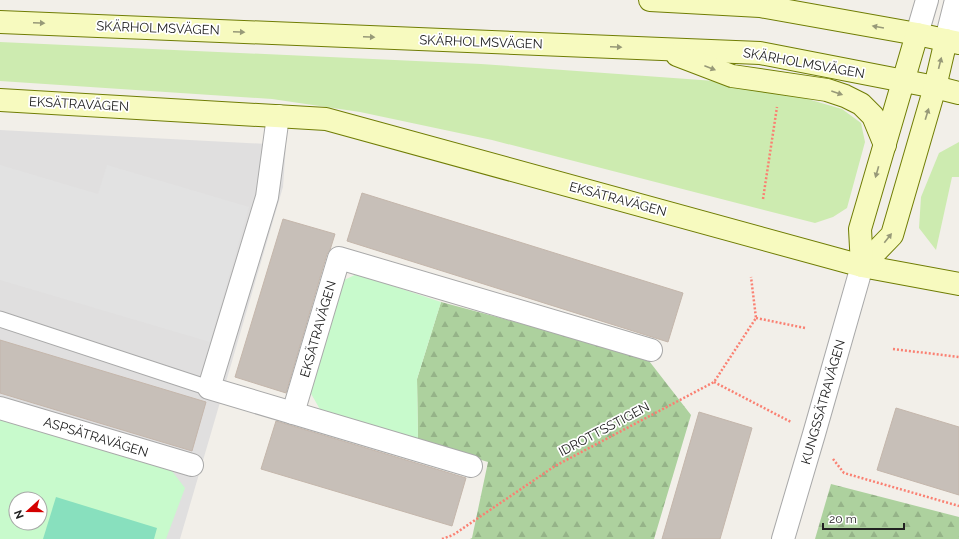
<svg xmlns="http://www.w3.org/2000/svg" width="959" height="539" font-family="Raleway,sans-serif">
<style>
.residential{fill:#e0dfdf;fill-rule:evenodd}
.grass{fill:#cdebb0}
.forest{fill:url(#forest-firs)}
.park{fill:#c8facc;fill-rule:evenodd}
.pitch{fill:#88e0be}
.parking{fill:#e2e2e2}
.building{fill:#c7bfb8;stroke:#c4b6ab}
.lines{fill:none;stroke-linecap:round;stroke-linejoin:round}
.lane-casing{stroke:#a9a9a9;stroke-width:17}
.street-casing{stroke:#a9a9a9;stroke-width:24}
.secondary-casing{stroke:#707d05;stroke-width:24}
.path{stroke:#fa8072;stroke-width:2.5;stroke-dasharray:2 2;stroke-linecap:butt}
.lane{stroke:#fff;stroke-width:15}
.street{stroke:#fff;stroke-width:22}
.secondary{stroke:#f7fabf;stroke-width:22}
.oneway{fill:#979978}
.labels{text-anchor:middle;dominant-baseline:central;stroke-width:3.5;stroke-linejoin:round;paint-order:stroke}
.street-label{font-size:13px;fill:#222;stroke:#fff}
</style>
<defs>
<pattern id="forest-firs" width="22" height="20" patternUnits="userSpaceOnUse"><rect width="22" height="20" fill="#add19e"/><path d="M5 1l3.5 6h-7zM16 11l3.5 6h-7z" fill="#95b388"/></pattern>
</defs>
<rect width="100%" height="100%" fill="#f2efe9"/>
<path class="residential" d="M 0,130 L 286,145 L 283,187 L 180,539 L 0,539 ZM 16,499 L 40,499 L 40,523 L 16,523 Z"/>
<g class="grass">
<path d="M 0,42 L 481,64 L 756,84 L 842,109 L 861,123 L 865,142 L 847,208 L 833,217 L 815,223 L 492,140 L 360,112 L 272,99 L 0,81 Z"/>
<path d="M 959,142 L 959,177 L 952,177 L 936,250 L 919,228 L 921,197 L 939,153 Z"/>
</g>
<g class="forest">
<path d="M 441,302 L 646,357 L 691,415 L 654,539 L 470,539 L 472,538 L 488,462 L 418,441 L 417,379 Z"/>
<path d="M 831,484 L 959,517 L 959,539 L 815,539 Z"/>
</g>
<g class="park">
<path d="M 357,274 L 441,302 L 417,379 L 418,441 L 321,411 L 310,392 L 344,280 Z"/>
<path d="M 0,418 L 172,471 L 185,488 L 166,539 L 0,539 ZM 16,499 L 40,499 L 40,523 L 16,523 Z"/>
</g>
<path class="pitch" d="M 56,497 L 157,528 L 154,539 L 43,539 Z"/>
<path class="parking" d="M 0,165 L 98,194 L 107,165 L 249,207 L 210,342 L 0,280 Z"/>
<g class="building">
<path d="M 362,193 L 683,293 L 668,342 L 347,241 Z"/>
<path d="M 283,219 L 335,234 L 330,250 L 327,254 L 286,393 L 235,377 Z"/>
<path d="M 0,340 L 206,402 L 192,451 L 0,393 Z"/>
<path d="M 896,408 L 959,427 L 959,495 L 877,470 Z"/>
<path d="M 699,412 L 752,428 L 720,539 L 662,539 Z"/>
<path d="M 276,421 L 466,478 L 452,526 L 261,469 Z"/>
</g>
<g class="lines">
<g class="lane-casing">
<path id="lane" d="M 0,319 L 209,388"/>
</g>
<g class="street-casing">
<g id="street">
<path d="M 917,34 L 927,0"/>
<path d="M 946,40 L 956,0"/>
<path d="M 278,116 L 267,197 L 209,388 L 471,466"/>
<path d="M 0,408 L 192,465"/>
<path d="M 293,413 L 339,258 L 651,350"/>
<path d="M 783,539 L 814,434 L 862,266"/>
</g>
</g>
<g class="secondary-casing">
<g id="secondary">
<path d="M 650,0 L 760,6 L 917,34 L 959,43"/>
<path d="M 0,22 L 760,53 L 935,87 L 959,93"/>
<path d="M 677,55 L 732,76 L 827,90 L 845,96 L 861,104 L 873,116 L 885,145"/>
<path d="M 0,100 L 326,119 L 862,266 L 959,284"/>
<path d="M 862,266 L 892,235 L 935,87 L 946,40"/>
<path d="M 862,266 L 860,229 L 917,34"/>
</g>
</g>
<g class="path">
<path d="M 763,199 L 777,107"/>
<path d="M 756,318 L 805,328"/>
<path d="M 893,349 L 959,357"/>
<path d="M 714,382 L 791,422"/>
<path d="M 833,459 L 844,473 L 959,506"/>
<path d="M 442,539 L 453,535 L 555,466 L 714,382 L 756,318 L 751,277"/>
</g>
<use href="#lane" class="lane"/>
<use href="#street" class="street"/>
<use href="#secondary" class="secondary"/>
</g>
<defs><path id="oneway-solid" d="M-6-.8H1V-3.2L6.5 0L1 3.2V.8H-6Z"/></defs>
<g class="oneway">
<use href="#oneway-solid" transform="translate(39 23) rotate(2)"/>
<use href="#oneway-solid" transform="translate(878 27) rotate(-170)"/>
<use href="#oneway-solid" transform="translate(239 32) rotate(2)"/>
<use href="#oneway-solid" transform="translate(369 37) rotate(2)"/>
<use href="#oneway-solid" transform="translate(616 47) rotate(2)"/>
<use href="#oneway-solid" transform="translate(940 63) rotate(-76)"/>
<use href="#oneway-solid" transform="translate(710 68) rotate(21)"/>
<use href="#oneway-solid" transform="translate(837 93) rotate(19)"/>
<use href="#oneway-solid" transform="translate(927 114) rotate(-73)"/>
<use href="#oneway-solid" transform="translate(877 172) rotate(106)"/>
<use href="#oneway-solid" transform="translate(888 238) rotate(-52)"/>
</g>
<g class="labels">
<g class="street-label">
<text transform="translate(158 28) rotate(2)">SKÄRHOLMSVÄGEN</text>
<text transform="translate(481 42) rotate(2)">SKÄRHOLMSVÄGEN</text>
<text transform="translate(804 63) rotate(10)">SKÄRHOLMSVÄGEN</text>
<text transform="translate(79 104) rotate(3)">EKSÄTRAVÄGEN</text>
<text transform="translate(618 199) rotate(15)">EKSÄTRAVÄGEN</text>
<text transform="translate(318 329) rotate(-74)">EKSÄTRAVÄGEN</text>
<text transform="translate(823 402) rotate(-74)">KUNGSSÄTRAVÄGEN</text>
<text transform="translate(604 429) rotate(-28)">IDROTTSSTIGEN</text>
<text transform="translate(96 437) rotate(17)">ASPSÄTRAVÄGEN</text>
</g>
</g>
<g transform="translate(28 511) rotate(249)"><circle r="19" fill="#ffffff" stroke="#a7a7a7"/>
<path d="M0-3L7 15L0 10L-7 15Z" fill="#d40000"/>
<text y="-6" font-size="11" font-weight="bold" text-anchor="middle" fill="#222222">N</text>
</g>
<path d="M823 523v6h81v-6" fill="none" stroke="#222222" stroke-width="2"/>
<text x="829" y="523" font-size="12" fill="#222222" stroke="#ffffff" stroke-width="3" paint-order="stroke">20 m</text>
</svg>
